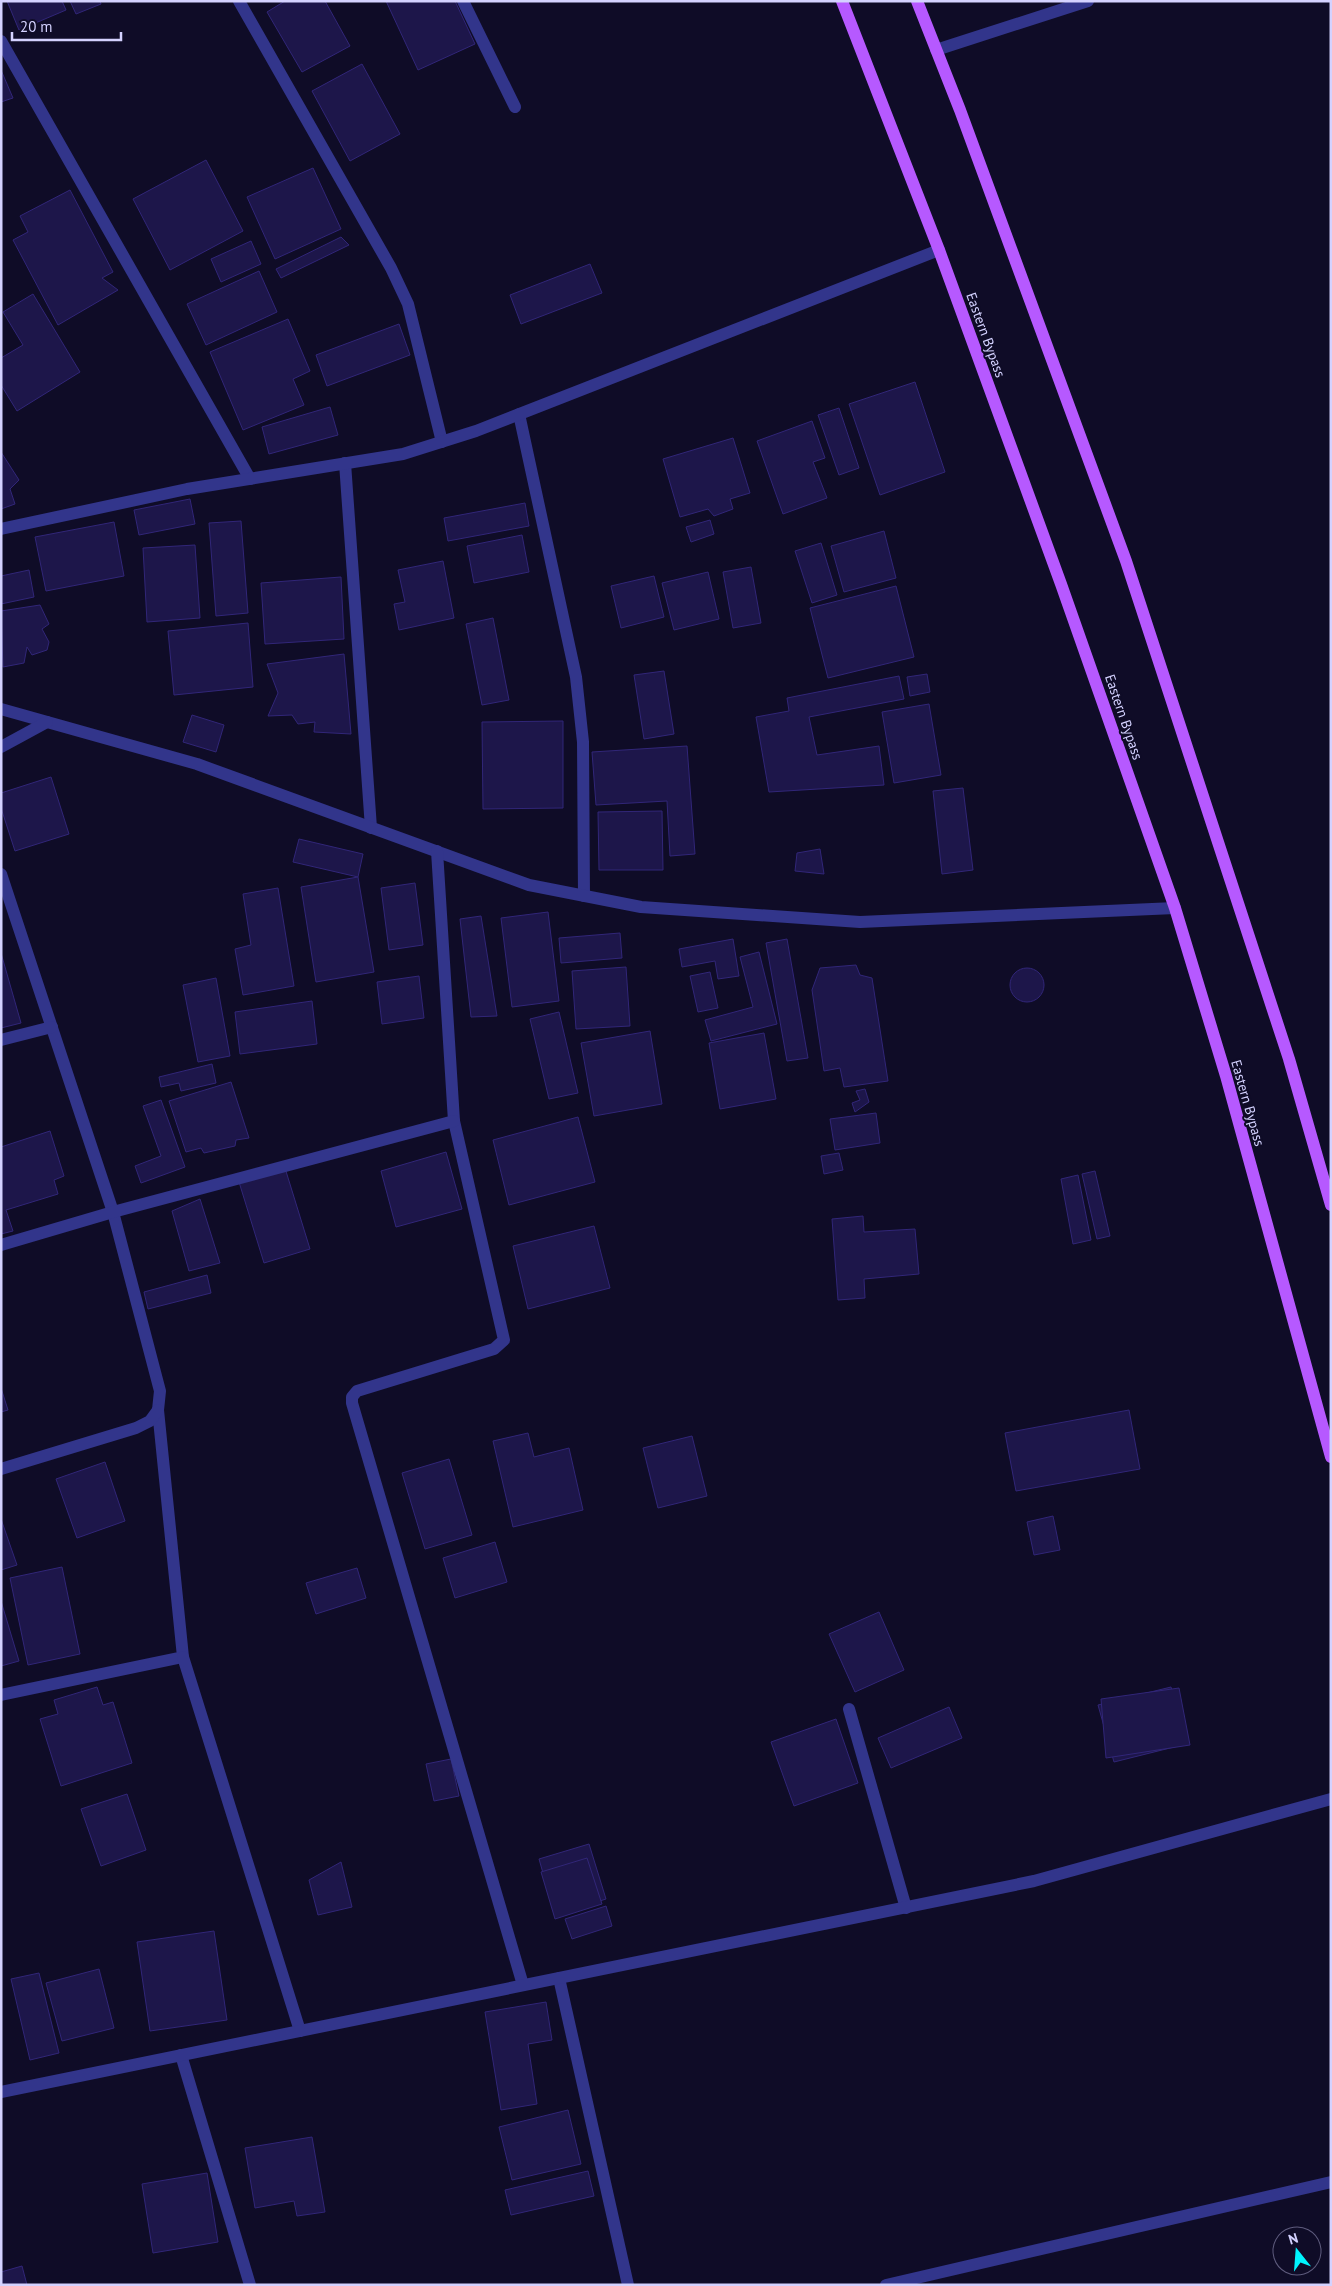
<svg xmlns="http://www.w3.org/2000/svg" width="1332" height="2286" font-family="'PT Sans',sans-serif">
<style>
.building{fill:#1d164a;stroke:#312678}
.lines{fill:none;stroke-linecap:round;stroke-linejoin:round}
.lane{stroke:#32358b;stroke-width:12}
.street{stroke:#32358b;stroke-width:12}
.primary{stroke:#b659ff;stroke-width:12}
.labels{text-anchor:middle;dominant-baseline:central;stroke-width:4;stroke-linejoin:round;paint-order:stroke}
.street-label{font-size:14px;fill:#d4d2ff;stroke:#0f0c27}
</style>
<rect width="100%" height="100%" fill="#0f0c27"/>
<g class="building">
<path d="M 7,1 L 62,1 L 66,10 L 19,30 Z"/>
<path d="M 70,1 L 100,1 L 101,4 L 76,14 Z"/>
<path d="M 285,1 L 325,1 L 350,46 L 302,72 L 267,12 Z"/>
<path d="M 386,1 L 455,1 L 475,44 L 418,70 Z"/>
<path d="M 362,64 L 400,134 L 350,161 L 312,91 Z"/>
<path d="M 1,70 L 13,98 L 1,102 Z"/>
<path d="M 206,160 L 243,231 L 170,270 L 133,199 Z"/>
<path d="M 313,168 L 341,229 L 275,259 L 247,197 Z"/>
<path d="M 70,190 L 113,272 L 102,278 L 118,290 L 58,325 L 13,240 L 28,232 L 20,216 Z"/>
<path d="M 341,237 L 349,245 L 281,278 L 276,269 Z"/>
<path d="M 251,241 L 261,264 L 221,282 L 211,259 Z"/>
<path d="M 590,264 L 602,293 L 521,324 L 510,295 Z"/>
<path d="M 259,271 L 277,312 L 206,345 L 187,304 Z"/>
<path d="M 33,294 L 80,372 L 17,411 L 1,385 L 1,358 L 23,345 L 3,312 Z"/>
<path d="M 288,319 L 310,371 L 293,379 L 304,405 L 243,430 L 210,352 Z"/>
<path d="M 399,324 L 410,355 L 327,386 L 316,355 Z"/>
<path d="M 915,382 L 945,472 L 880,495 L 849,404 Z"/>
<path d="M 330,407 L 338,435 L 269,454 L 262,427 Z"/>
<path d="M 839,408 L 859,468 L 839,475 L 818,415 Z"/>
<path d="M 812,421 L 825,458 L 813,462 L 827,498 L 783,514 L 757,441 Z"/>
<path d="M 733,438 L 750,493 L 730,499 L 733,509 L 714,516 L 708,509 L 680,517 L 663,459 Z"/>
<path d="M 1,452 L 19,480 L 10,489 L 15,504 L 1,509 Z"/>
<path d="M 190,499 L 195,524 L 139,535 L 134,510 Z"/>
<path d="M 525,503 L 529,526 L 448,541 L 444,518 Z"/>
<path d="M 710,520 L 714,534 L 691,542 L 686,527 Z"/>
<path d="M 241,521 L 248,613 L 216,616 L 209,523 Z"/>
<path d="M 114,522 L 124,576 L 46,591 L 35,537 Z"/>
<path d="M 884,531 L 896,578 L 844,592 L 831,546 Z"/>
<path d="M 522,535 L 529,572 L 474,583 L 467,546 Z"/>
<path d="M 821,543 L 837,595 L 812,603 L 795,551 Z"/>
<path d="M 195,545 L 200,618 L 147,622 L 143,548 Z"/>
<path d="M 443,561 L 454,618 L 399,630 L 394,604 L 405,602 L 398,570 Z"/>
<path d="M 751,567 L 761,623 L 733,628 L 723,572 Z"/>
<path d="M 29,570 L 34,597 L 1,604 L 1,576 Z"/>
<path d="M 708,572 L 719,619 L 674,630 L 662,583 Z"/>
<path d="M 654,576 L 664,617 L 621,628 L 611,586 Z"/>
<path d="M 341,577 L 344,639 L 265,644 L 261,583 Z"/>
<path d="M 896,586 L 914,657 L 828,678 L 810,608 Z"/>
<path d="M 40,605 L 49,624 L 42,629 L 49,642 L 47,650 L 32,655 L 27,647 L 24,663 L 3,667 L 1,611 Z"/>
<path d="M 493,618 L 509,700 L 482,705 L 466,624 Z"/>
<path d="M 248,623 L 253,687 L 174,695 L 168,631 Z"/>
<path d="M 344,654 L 351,734 L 314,732 L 315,722 L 298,724 L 292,715 L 268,716 L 278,693 L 267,664 Z"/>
<path d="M 664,671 L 674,734 L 644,739 L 634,675 Z"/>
<path d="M 927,674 L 930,692 L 910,696 L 907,677 Z"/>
<path d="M 899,676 L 904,699 L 809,717 L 817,755 L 879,746 L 884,785 L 769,792 L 756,717 L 789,711 L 787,698 Z"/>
<path d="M 929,704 L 941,775 L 894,783 L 882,712 Z"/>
<path d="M 192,715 L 224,725 L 216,752 L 183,742 Z"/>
<path d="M 563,721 L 563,808 L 483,809 L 482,722 Z"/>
<path d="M 687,746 L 695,854 L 670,856 L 667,801 L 596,805 L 592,752 Z"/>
<path d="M 51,777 L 69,834 L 15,851 L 1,808 L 1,793 Z"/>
<path d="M 963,788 L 973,870 L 942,874 L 933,791 Z"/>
<path d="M 662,811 L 663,870 L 599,870 L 598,812 Z"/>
<path d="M 299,839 L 363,854 L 358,877 L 293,862 Z"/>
<path d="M 820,849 L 824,874 L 795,871 L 797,853 Z"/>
<path d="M 358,877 L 374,972 L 316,982 L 301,887 Z"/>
<path d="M 415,883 L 423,945 L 389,950 L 381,888 Z"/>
<path d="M 278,888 L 294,986 L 243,995 L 235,949 L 251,945 L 243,894 Z"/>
<path d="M 548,912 L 559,1001 L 512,1007 L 501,918 Z"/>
<path d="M 481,916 L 497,1016 L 471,1017 L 460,919 Z"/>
<path d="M 620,933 L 622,958 L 561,963 L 559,938 Z"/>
<path d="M 733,939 L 739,976 L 718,979 L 715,961 L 682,967 L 679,949 Z"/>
<path d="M 787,939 L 808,1058 L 787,1061 L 766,943 Z"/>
<path d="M 759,952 L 777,1024 L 711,1041 L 705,1020 L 753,1007 L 740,957 Z"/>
<path d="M 1,953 L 21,1023 L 1,1028 Z"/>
<path d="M 856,965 L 860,975 L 872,978 L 888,1081 L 844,1087 L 840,1068 L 824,1071 L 812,990 L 820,968 Z"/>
<path d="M 626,967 L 630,1026 L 576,1029 L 572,971 Z"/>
<circle cx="1027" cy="985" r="17"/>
<path d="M 710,972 L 718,1008 L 698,1012 L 690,976 Z"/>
<path d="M 419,976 L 424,1018 L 382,1024 L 377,982 Z"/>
<path d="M 216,978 L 230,1056 L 198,1062 L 183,985 Z"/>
<path d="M 312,1001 L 317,1044 L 240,1054 L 235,1012 Z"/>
<path d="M 559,1012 L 578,1093 L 549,1099 L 530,1019 Z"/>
<path d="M 650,1031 L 662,1104 L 594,1116 L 581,1043 Z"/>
<path d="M 764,1033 L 776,1099 L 720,1109 L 709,1043 Z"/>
<path d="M 212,1064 L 216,1083 L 181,1091 L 179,1083 L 161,1087 L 159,1077 Z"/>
<path d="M 231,1082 L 249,1138 L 236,1140 L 235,1146 L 204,1153 L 201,1148 L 186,1152 L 169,1101 Z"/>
<path d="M 865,1089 L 869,1102 L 855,1112 L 852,1103 L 860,1100 L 856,1091 Z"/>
<path d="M 161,1100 L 185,1167 L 141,1183 L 135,1166 L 161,1156 L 143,1106 Z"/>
<path d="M 876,1113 L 880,1143 L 835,1150 L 830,1119 Z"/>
<path d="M 578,1117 L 595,1182 L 509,1205 L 493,1140 Z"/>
<path d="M 50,1131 L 64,1176 L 54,1180 L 58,1194 L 6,1210 L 13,1231 L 1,1234 L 1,1147 Z"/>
<path d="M 446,1152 L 462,1209 L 396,1227 L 381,1171 Z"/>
<path d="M 839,1153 L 843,1170 L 824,1174 L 821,1156 Z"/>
<path d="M 285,1168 L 310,1249 L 264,1263 L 239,1182 Z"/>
<path d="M 1095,1171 L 1110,1236 L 1097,1239 L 1082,1174 Z"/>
<path d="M 1078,1175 L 1091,1240 L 1073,1244 L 1061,1179 Z"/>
<path d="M 200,1199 L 220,1263 L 189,1271 L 172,1211 Z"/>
<path d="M 863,1216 L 864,1232 L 915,1229 L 919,1274 L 864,1279 L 865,1298 L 838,1300 L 832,1219 Z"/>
<path d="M 594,1226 L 610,1288 L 528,1309 L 513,1246 Z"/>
<path d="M 207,1275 L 211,1293 L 148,1309 L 144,1292 Z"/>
<path d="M 1,1388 L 8,1410 L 1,1412 Z"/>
<path d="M 1129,1410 L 1140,1469 L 1016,1491 L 1005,1433 Z"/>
<path d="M 528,1433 L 534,1457 L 569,1448 L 583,1510 L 513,1527 L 493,1441 Z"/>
<path d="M 692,1436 L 707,1496 L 658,1508 L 643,1448 Z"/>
<path d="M 449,1459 L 472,1535 L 425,1549 L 402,1473 Z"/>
<path d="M 105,1462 L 125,1521 L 77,1538 L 56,1479 Z"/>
<path d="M 1053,1516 L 1060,1550 L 1034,1555 L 1027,1522 Z"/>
<path d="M 1,1519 L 17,1565 L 1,1570 Z"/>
<path d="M 495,1542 L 507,1582 L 455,1598 L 443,1558 Z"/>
<path d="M 62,1567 L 80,1654 L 28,1665 L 10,1578 Z"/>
<path d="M 357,1568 L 366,1598 L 316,1614 L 306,1583 Z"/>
<path d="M 1,1601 L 19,1661 L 1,1666 Z"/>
<path d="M 879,1612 L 904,1670 L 855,1692 L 829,1634 Z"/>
<path d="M 97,1687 L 103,1705 L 113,1702 L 132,1763 L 61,1786 L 40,1719 L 58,1714 L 54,1700 Z"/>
<path d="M 1171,1687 L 1186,1744 L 1114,1762 L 1098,1705 Z"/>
<path d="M 1179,1688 L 1190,1745 L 1106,1758 L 1101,1699 Z"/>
<path d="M 949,1707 L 962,1738 L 891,1768 L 878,1738 Z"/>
<path d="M 836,1719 L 858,1783 L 794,1806 L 771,1742 Z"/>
<path d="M 451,1759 L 459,1796 L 434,1801 L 426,1764 Z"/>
<path d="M 127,1794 L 146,1850 L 101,1866 L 81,1809 Z"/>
<path d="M 589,1844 L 606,1899 L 555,1915 L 539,1859 Z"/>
<path d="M 587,1858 L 602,1904 L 555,1919 L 541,1872 Z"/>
<path d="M 341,1862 L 352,1907 L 318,1915 L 309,1880 Z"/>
<path d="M 606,1906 L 612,1926 L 572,1939 L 565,1919 Z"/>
<path d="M 214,1931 L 227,2020 L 150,2031 L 137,1942 Z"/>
<path d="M 99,1969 L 114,2028 L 62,2041 L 46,1983 Z"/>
<path d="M 39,1973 L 59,2053 L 30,2060 L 11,1979 Z"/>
<path d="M 546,2002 L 552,2040 L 528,2044 L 537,2104 L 501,2110 L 485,2012 Z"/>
<path d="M 568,2110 L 581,2164 L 512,2180 L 499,2127 Z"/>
<path d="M 312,2137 L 325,2212 L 297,2216 L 294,2201 L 255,2208 L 245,2148 Z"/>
<path d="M 588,2171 L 594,2196 L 511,2215 L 505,2190 Z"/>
<path d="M 207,2173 L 218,2242 L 153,2253 L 142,2184 Z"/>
<path d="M 22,2266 L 27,2285 L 1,2285 L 1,2272 Z"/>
</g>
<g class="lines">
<path class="lane" d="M 936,50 L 1088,1"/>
<g class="street">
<path d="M 239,1 L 391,268 L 408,304 L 442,442"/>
<path d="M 463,1 L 515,107"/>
<path d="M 1,41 L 250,479"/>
<path d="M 519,414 L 576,677 L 583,742 L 584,896"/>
<path d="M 345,463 L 371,828"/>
<path d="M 1,529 L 187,489 L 403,454 L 476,431 L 939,250"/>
<path d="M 1,709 L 197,764 L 529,885 L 641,907 L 860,922 L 1175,908"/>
<path d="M 1,747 L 47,722"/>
<path d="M 437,851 L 454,1121 L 504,1340 L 494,1349 L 357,1391 L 352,1397 L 352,1403 L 523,1985"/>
<path d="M 1,874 L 113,1212 L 160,1391 L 158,1410 L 183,1657 L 1,1695"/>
<path d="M 1,1040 L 52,1027"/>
<path d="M 1,1245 L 113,1212 L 454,1121"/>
<path d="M 1,1469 L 136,1428 L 150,1421 L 158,1410"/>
<path d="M 183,1657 L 300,2031"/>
<path d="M 849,1709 L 906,1908"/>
<path d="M 559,1978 L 628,2285"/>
<path d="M 181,2055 L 250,2285"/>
<path d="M 1,2092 L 1034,1881 L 1331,1799"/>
<path d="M 886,2285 L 1331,2182"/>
</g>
<g class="primary">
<path d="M 842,1 L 939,250 L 1061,584 L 1175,908 L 1226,1076 L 1331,1457"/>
<path d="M 917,1 L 960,110 L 1126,561 L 1289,1059 L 1331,1205"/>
</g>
</g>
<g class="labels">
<g class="street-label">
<text transform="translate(986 335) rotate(70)">Eastern Bypass</text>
<text transform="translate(1124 717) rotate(71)">Eastern Bypass</text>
<text transform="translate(1248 1103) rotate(74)">Eastern Bypass</text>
</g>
</g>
<rect width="1332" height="2286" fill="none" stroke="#d4d2ff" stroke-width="5"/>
<g transform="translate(1297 2251) rotate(343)"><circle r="24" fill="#0f0c27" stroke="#5e5b7d"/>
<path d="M0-4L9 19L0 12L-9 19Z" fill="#00f4fd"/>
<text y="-8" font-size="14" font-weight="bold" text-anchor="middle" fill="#d4d2ff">N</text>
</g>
<path d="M12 32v8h109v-8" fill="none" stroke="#d4d2ff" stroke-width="2.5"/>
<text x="20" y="32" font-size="15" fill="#d4d2ff" stroke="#0f0c27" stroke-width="4" paint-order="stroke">20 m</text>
</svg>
